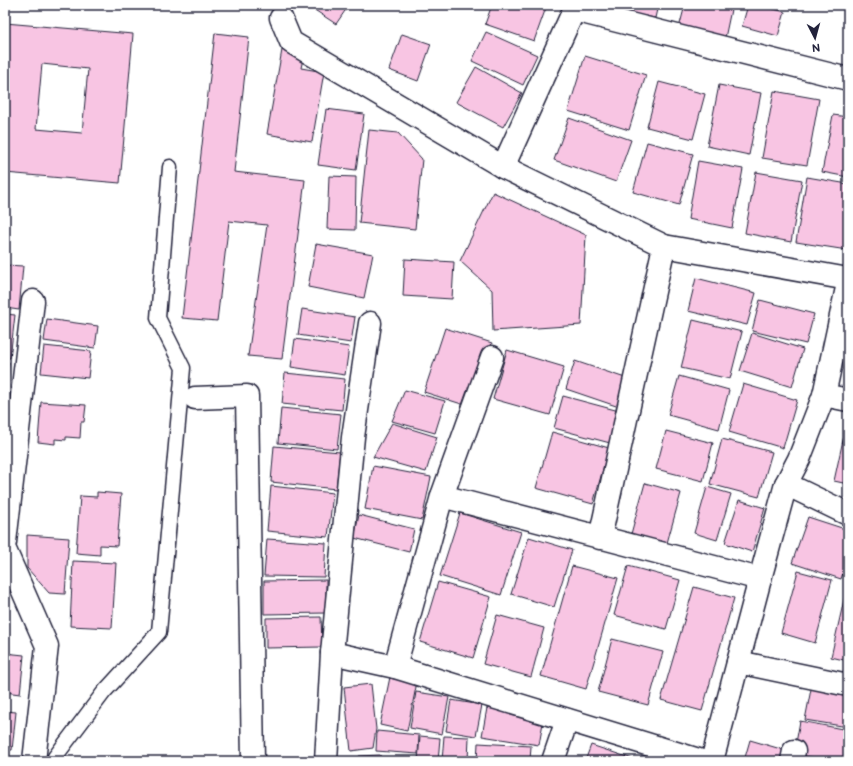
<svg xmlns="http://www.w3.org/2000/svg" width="853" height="766" font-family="'Balsamiq Sans',sans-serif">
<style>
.building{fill:#f8c5e3;stroke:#22223b;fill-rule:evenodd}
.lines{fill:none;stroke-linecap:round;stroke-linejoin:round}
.service-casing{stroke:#22223b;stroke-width:17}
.minor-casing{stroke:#22223b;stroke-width:25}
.service{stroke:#fff;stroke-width:14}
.minor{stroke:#fff;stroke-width:22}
</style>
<rect width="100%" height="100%" fill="#fff"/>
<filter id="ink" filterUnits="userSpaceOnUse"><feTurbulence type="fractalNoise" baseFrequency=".025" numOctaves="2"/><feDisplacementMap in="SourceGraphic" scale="8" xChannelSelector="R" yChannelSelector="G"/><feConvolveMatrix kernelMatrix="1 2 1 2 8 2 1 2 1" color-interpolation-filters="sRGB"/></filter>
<g filter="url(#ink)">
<g class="building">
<path d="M 307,5 L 349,5 L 336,24 Z"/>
<path d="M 492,5 L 547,5 L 534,41 L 485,24 Z"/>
<path d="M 599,5 L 658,5 L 655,18 L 598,7 Z"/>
<path d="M 685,5 L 732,5 L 725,38 L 679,28 Z"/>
<path d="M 748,5 L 759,5 L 785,12 L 778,36 L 742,26 Z"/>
<path d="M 848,7 L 848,27 L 845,26 Z"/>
<path d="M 5,23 L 133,34 L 120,183 L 5,173 ZM 42,64 L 88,69 L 82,133 L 36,129 Z"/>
<path d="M 486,32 L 537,55 L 523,85 L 472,61 Z"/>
<path d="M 215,33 L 249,37 L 234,172 L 305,180 L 282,359 L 248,356 L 267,225 L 229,221 L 217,321 L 182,318 Z"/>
<path d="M 402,34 L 431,44 L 418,81 L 389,70 Z"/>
<path d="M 282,50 L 304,54 L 301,68 L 324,72 L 312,142 L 267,134 Z"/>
<path d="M 585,56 L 646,75 L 629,130 L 568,111 Z"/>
<path d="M 476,67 L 522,93 L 503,127 L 456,102 Z"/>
<path d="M 659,82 L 705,94 L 693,139 L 647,127 Z"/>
<path d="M 719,85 L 761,93 L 749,155 L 707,146 Z"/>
<path d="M 774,91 L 819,99 L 807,165 L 762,158 Z"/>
<path d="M 326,109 L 364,114 L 356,170 L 318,165 Z"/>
<path d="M 833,115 L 848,117 L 848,177 L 822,172 Z"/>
<path d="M 569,118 L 631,140 L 616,182 L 554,160 Z"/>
<path d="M 369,130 L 398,133 L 422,159 L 415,229 L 359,223 Z"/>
<path d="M 647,142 L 693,154 L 679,205 L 633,192 Z"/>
<path d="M 698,161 L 743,169 L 732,228 L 688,219 Z"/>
<path d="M 756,172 L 802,180 L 791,242 L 745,233 Z"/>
<path d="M 329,176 L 356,177 L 355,230 L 327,229 Z"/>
<path d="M 807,177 L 848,184 L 848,241 L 847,250 L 796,242 Z"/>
<path d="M 493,192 L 586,235 L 581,325 L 493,331 L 492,290 L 460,261 Z"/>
<path d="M 316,244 L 373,254 L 364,298 L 308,287 Z"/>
<path d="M 405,259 L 454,262 L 452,299 L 403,296 Z"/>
<path d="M 5,265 L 23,266 L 19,310 L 5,308 Z"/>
<path d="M 696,278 L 756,293 L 747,325 L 688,311 Z"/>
<path d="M 760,300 L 814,314 L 806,344 L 752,331 Z"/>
<path d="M 302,309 L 355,317 L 351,343 L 298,335 Z"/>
<path d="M 5,314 L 15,315 L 10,358 L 5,358 Z"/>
<path d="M 47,319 L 98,326 L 95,348 L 44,341 Z"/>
<path d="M 693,320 L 742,332 L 730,379 L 681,368 Z"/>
<path d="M 445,328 L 492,343 L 471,407 L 424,392 Z"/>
<path d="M 752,333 L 803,349 L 792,387 L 740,371 Z"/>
<path d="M 295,339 L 349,347 L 345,375 L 291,367 Z"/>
<path d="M 44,346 L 91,351 L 88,378 L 41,373 Z"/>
<path d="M 507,350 L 564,367 L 550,415 L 493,399 Z"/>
<path d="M 575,361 L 631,380 L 622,408 L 566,389 Z"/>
<path d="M 5,362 L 9,362 L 6,399 L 5,399 Z"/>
<path d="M 285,373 L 345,379 L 342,410 L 282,404 Z"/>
<path d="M 679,376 L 729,390 L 719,429 L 668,415 Z"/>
<path d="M 743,384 L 797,400 L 783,448 L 729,432 Z"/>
<path d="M 405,390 L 445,401 L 435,433 L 392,421 Z"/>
<path d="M 563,396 L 619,411 L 610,443 L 554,428 Z"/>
<path d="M 41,402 L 86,405 L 84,422 L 81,422 L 80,438 L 66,437 L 66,440 L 55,439 L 55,444 L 38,442 Z"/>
<path d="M 281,408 L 341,414 L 337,449 L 278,443 Z"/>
<path d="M 848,417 L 848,484 L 834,481 Z"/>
<path d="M 392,423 L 437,437 L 426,472 L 373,457 Z"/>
<path d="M 666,431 L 713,443 L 703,481 L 656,469 Z"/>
<path d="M 552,432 L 609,448 L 593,504 L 536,488 Z"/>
<path d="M 722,439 L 772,452 L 759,497 L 710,484 Z"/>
<path d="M 274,446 L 340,452 L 336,489 L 271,482 Z"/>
<path d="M 373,466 L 431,477 L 422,520 L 365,509 Z"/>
<path d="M 645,483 L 681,493 L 667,543 L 631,534 Z"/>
<path d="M 271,486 L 333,493 L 328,537 L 267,531 Z"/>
<path d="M 707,487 L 731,494 L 717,540 L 694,533 Z"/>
<path d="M 97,492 L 121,494 L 117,546 L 100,545 L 100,555 L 76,553 L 80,496 L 97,497 Z"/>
<path d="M 739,500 L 765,508 L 752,552 L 725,543 Z"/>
<path d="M 460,513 L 521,532 L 501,595 L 440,576 Z"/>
<path d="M 359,515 L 414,529 L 409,552 L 354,538 Z"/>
<path d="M 808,517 L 848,530 L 848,558 L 841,579 L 792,563 Z"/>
<path d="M 27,535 L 69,538 L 65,594 L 49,593 L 27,568 Z"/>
<path d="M 529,537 L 572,550 L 554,607 L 511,594 Z"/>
<path d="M 267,539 L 326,543 L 324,577 L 264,576 Z"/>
<path d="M 73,561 L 116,563 L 112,628 L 70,626 Z"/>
<path d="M 572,566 L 618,578 L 586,689 L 541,676 Z"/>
<path d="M 628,566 L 680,580 L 666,629 L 614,615 Z"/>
<path d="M 798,571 L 832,580 L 815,643 L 781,633 Z"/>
<path d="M 326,580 L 326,613 L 264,614 L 264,581 Z"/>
<path d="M 438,582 L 491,597 L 473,658 L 420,642 Z"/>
<path d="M 848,582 L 848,661 L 831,657 Z"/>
<path d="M 694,587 L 734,598 L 702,711 L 661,700 Z"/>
<path d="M 497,615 L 544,628 L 531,677 L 483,664 Z"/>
<path d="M 321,617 L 322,647 L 266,648 L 266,618 Z"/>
<path d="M 612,639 L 663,652 L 648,705 L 598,692 Z"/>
<path d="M 5,653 L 24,655 L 20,694 L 5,692 Z"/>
<path d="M 390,677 L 417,682 L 407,731 L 380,725 Z"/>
<path d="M 371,684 L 376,729 L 373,748 L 351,751 L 344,687 Z"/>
<path d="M 812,684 L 848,691 L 848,727 L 805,720 Z"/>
<path d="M 416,692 L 449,697 L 442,734 L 410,728 Z"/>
<path d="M 451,700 L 482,705 L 476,736 L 446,731 Z"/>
<path d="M 487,708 L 544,717 L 539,745 L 482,736 Z"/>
<path d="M 5,711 L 16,712 L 12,750 L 5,750 Z"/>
<path d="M 800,721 L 848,730 L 848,761 L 831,761 L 794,754 Z"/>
<path d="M 377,731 L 419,735 L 418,754 L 376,751 Z"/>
<path d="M 420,736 L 440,738 L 438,761 L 418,761 Z"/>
<path d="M 444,736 L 469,737 L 468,761 L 442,761 Z"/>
<path d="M 750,740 L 791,752 L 789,761 L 744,761 Z"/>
<path d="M 478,743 L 531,746 L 530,761 L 477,761 Z"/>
<path d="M 591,745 L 639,761 L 585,761 Z"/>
<path d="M 380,755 L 381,761 L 360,761 L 359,756 Z"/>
<rect x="387" y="760" width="26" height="1"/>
</g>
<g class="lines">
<g class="service-casing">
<path id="service" d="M 54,761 L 55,757 L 104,692 L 159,632 L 183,368 L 158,318 L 170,167"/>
</g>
<g class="minor-casing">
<g id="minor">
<path d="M 574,10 L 848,79"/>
<path d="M 281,18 L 291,42 L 503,167 L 664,246 L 848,279"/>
<path d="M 503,167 L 574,10 L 575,5"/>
<path d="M 824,395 L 848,400"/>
<path d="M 195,398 L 247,396 L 253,761"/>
<path d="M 786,484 L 848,514"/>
<path d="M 442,496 L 760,579"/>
<path d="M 600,538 L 664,246"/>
<path d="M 5,542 L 33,301"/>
<path d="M 5,550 L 47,646 L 34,761"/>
<path d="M 332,653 L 395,667 L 702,761"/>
<path d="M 738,662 L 848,685"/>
<path d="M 395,667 L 442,496 L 492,357"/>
<path d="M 326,761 L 332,653 L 353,437 L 370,323"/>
<path d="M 553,761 L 567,720"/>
<path d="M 712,761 L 760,579 L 786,484 L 799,459 L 824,395 L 848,283"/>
<path d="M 792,761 L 794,751"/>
</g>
</g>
<use href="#service" class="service"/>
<use href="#minor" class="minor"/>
</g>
</g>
<rect width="853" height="766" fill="none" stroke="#fff" stroke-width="20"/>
<rect x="10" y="10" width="833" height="746" fill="none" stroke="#22223b" stroke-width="1.5" filter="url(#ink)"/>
<g transform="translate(815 38) rotate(174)" stroke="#ffffff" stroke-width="3" paint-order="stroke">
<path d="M0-3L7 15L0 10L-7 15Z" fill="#22223b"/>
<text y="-6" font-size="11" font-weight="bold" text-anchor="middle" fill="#22223b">N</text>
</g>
</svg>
